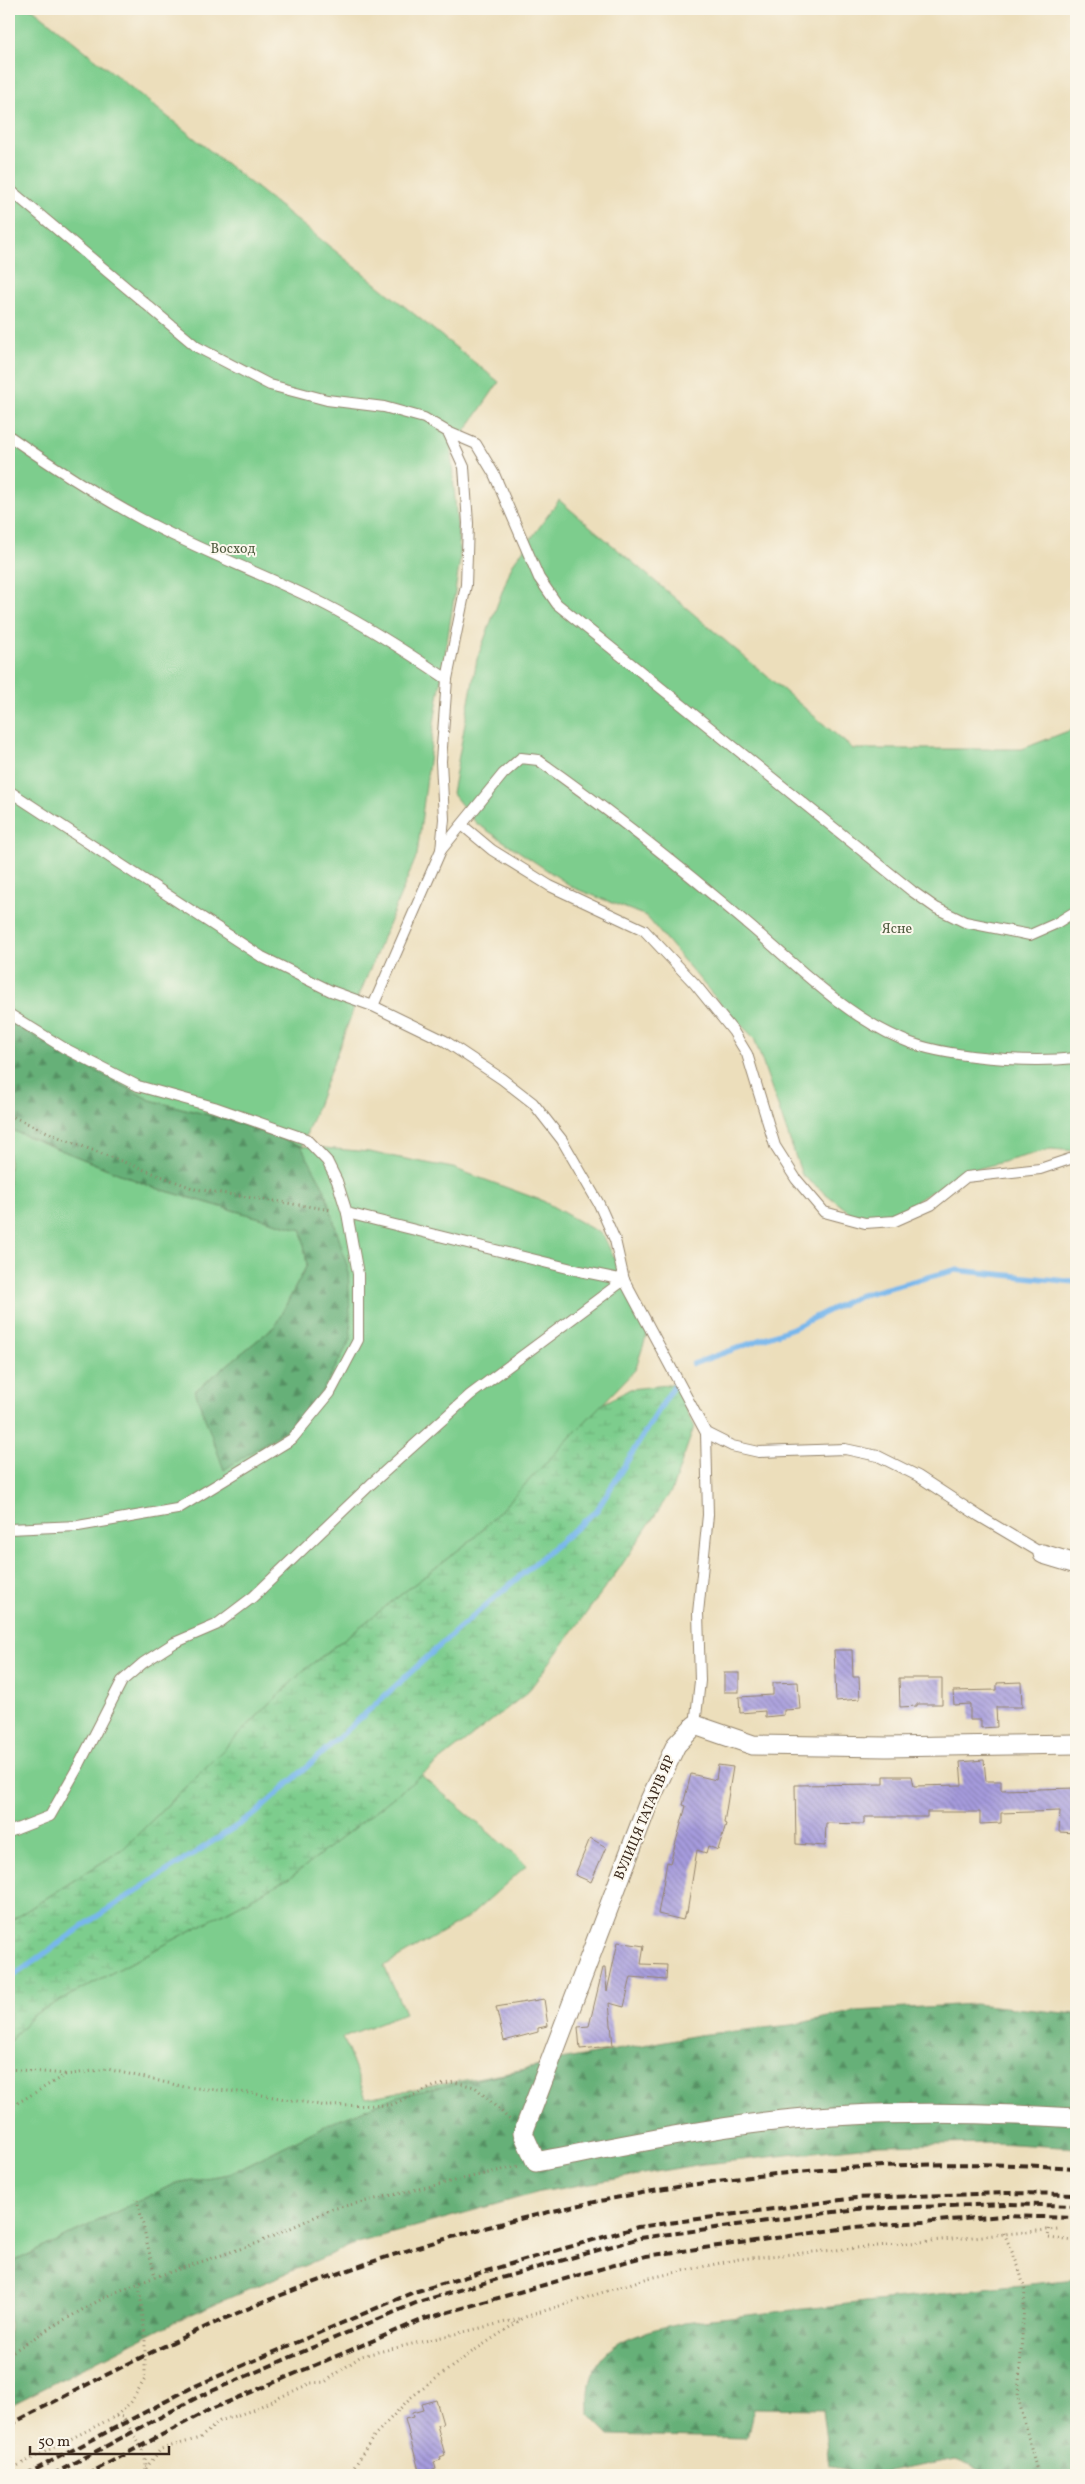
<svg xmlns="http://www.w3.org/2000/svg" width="1085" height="2484" font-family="Vollkorn,serif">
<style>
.green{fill:#7dcd8d;stroke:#5c7c56}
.forest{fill:url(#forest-firs);stroke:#506d4b}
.wetland{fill:url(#wetland-marsh);stroke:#5c7c56}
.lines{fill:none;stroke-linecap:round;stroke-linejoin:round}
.stream{stroke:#78b7ec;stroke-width:5.5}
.building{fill:url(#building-back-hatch)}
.lane-casing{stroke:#94846c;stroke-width:12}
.street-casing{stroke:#94846c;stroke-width:21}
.path{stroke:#94846c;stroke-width:3;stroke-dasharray:1 4;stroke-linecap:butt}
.lane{stroke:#fff;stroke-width:10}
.street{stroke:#fff;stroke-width:19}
.rail{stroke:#3b2a1e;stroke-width:4;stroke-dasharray:8 4;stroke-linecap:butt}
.labels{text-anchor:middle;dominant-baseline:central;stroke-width:4;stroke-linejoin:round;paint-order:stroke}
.park-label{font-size:14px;fill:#4f5b3f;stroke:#fbf7ec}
.street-label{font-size:14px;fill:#3b2a1e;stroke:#fbf7ec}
</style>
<defs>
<pattern id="forest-firs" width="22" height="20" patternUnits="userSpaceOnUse" patternTransform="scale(1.25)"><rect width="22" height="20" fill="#66b078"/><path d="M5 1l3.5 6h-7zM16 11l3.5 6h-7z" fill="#558f62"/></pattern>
<pattern id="wetland-marsh" width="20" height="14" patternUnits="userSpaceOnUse" patternTransform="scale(1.25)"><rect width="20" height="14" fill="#7dcd8d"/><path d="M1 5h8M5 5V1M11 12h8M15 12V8" fill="none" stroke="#6db079"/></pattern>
<pattern id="building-back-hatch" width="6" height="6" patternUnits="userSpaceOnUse" patternTransform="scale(1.25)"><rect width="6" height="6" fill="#a69bdd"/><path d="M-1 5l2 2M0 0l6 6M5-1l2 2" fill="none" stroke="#887fb3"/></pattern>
</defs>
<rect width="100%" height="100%" fill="#fbf7ec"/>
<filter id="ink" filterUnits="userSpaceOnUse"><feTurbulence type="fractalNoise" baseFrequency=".02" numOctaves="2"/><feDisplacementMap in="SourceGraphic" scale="10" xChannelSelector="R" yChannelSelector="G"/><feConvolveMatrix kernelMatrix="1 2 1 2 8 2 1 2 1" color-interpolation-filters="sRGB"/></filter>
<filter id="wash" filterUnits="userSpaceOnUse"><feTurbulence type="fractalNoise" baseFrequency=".0096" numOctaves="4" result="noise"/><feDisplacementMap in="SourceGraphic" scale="20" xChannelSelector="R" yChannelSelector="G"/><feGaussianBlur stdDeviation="1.12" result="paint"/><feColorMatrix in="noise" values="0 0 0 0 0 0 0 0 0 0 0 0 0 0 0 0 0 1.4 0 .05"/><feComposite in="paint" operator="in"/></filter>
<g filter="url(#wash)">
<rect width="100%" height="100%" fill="#ecdebb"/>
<g class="green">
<path d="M 9,9 L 33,9 L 499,382 L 451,452 L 460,560 L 433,730 L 417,855 L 354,1008 L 302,1146 L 369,1152 L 453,1168 L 543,1201 L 603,1235 L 649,1329 L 635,1370 L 475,1537 L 303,1671 L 123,1849 L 9,1922 L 9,1129 L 152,1187 L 302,1230 L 307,1265 L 275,1326 L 195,1391 L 323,1390 L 301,1146 L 232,1121 L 150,1100 L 68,1056 L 9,1021 Z"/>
<path d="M 559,500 L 853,749 L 1022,749 L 1076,728 L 1076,1151 L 1051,1149 L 962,1173 L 895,1214 L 853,1215 L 802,1175 L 754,1038 L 719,1002 L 646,916 L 574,888 L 476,823 L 452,793 L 477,659 L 512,565 Z"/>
<path d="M 421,1775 L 527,1865 L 469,1917 L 384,1966 L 405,2013 L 343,2037 L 366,2098 L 542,2066 L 398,2096 L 337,2120 L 229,2174 L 176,2183 L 9,2264 L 9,2042 L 33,2015 L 291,1877 Z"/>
</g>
<g class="forest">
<path d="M 9,1021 L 68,1056 L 150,1100 L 232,1121 L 301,1146 L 324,1188 L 348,1269 L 351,1339 L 323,1390 L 291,1426 L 224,1470 L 195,1391 L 275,1326 L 307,1265 L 302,1230 L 152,1187 L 9,1129 Z"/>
<path d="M 974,2004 L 1076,2014 L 1076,2148 L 998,2143 L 878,2145 L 696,2165 L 540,2192 L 357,2243 L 178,2320 L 9,2406 L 9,2264 L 176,2183 L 229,2174 L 337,2120 L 398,2096 L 542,2066 L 555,2061 L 698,2035 L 791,2025 L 856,2011 Z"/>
<path d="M 1076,2279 L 1076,2475 L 995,2475 L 956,2459 L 871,2475 L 857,2475 L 829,2464 L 822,2409 L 754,2408 L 747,2438 L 609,2435 L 589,2415 C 589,2405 588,2394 590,2384 C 600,2337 645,2332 684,2322 Z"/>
</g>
<path class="wetland" d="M 675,1384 L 694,1427 L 672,1490 L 619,1569 L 527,1693 L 291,1877 L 33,2015 L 9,2042 L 9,1922 L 123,1849 L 303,1671 L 475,1537 L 601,1405 L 630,1389 Z"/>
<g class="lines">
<g class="stream">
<path d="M 693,1364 L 793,1328 L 858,1296 L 955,1270 L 1076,1282"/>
<path d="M 9,1979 L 93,1919 L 255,1814 L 457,1630 L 597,1510 L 675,1384"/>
</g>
</g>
<g id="blocks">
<g class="building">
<path d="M 834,1650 L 852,1650 L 853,1677 L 859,1677 L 860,1699 L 836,1701 Z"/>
<rect x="724" y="1673" width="15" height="19"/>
<path d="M 899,1678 L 942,1678 L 942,1704 L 917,1704 L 917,1706 L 900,1707 Z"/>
<path d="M 798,1682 L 800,1709 L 784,1710 L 784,1715 L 765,1717 L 765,1711 L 740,1713 L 739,1697 L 773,1695 L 773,1683 Z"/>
<path d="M 1021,1682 L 1022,1707 L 996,1707 L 997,1727 L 981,1728 L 981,1720 L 970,1720 L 970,1704 L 954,1705 L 953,1691 L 997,1690 L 997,1683 Z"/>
<path d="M 984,1760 L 986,1781 L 1001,1781 L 1001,1790 L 1076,1788 L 1076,1833 L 1059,1832 L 1060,1811 L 1001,1813 L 1001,1823 L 980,1824 L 980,1812 L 927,1812 L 927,1817 L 864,1817 L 864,1824 L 826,1823 L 825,1846 L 796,1844 L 795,1785 L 884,1784 L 884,1776 L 912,1776 L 914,1786 L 962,1785 L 960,1762 Z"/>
<path d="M 718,1765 L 733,1767 L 724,1823 L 726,1824 L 718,1850 L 708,1846 L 706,1853 L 697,1850 L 687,1913 L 685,1913 L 683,1920 L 658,1914 L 667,1862 L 670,1863 L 686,1806 L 683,1805 L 691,1774 L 716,1780 Z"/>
<path d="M 590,1838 L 606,1847 L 591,1882 L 575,1875 Z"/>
<path d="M 618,1942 L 644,1946 L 641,1964 L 667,1965 L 666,1980 L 631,1977 L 624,2007 L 609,2003 L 613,2046 L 580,2049 L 578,2027 L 589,2026 L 603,1968 L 605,1968 L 607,1991 Z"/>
<path d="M 544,1999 L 548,2026 L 538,2028 L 538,2032 L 504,2041 L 496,2007 Z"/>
<path d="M 436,2400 L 443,2424 L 437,2425 L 445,2455 L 440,2457 L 441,2460 L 434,2462 L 436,2469 L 420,2474 L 405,2419 L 413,2417 L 412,2413 L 423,2410 L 421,2404 Z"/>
</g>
</g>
</g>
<g filter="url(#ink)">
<use href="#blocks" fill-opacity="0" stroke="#94846c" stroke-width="1"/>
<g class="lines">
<g class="lane-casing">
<g id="lane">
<path d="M 9,189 L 197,347 L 270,385 L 327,400 L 384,407 L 424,418 L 448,432 L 464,467 L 468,523 L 466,585 L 447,679 L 441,761 L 444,819 L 441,850 L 373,1006"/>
<path d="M 448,432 L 476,444 L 494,474 L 539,578 L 557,604 L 912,891 L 936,908 L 965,922 L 1030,935 L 1055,924 L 1076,911"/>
<path d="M 9,436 C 52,466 95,494 141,519 C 200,551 264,574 324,604 C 367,626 407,652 447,679"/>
<path d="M 9,791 L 262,957 L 331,991 L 373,1006 L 445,1041 L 502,1079 L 533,1103 L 562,1140 L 599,1204 L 615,1240 L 624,1280 L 706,1433 L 732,1446 L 759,1452 L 845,1449 L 878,1456 L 918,1476 L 979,1516 L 1043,1554"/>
<path d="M 462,825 L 492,850 L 550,886 L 644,930 L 695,984 L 733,1031 L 747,1054 L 775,1146 L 796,1179 L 824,1212 L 865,1223 L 895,1221 L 931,1205 L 966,1177 L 1040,1169 L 1076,1157"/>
<path d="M 441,850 L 503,774 L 521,758 L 538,760 C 611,811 682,868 750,926 C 797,966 843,1014 901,1039 C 943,1058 1030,1063 1076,1058"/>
<path d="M 9,1014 L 64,1048 L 138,1086 L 214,1107 L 306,1139 L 327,1161 L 337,1181 L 347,1213 L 358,1274 L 358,1340 L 330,1393 L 292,1439 L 177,1509 L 78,1526 L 9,1529"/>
<path d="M 347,1213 L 580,1271 L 624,1280"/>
<path d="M 695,1725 L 700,1681 L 698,1613 L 708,1515 L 706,1433"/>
<path d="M 9,1832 L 50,1816 L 79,1765 L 122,1681 L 143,1663 L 174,1643 L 216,1625 L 253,1597 L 371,1484 L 470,1395 L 624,1280"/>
</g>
</g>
<g class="street-casing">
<g id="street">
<path d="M 1043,1554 L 1076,1564"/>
<path d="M 1076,1744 L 886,1747 L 753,1745 L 695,1725 L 676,1745 L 648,1804 L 523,2133 L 536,2162 C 615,2147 695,2130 774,2121 C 874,2110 976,2112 1076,2118"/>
</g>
</g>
<g class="path">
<path d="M 9,1115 L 63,1139 L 195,1189 L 332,1210"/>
<path d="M 9,2069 L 65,2074"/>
<path d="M 9,2108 L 65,2075 L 107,2069 L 185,2087 L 250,2093 L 326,2106 L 391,2105 L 435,2086 L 454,2082 L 475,2087 L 510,2120"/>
<path d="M 137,2199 L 155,2277"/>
<path d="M 1049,2229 L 1048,2238 L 1076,2241"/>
<path d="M 1004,2233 L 1019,2268 L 1025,2291 L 1018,2397 L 1038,2475"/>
<path d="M 9,2354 L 53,2326 L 111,2294 L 155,2277 L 258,2243 L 332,2209 L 519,2166"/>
<path d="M 116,2416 L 123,2417 C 133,2435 150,2454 145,2475"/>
<path d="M 146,2468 L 161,2449 L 200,2438 L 220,2421 L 250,2411 L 311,2383 L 325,2382 L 361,2356 L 523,2318"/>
<path d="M 9,2470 L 116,2416 L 131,2402 L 145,2379 L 145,2336 L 139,2283"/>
<path d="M 349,2475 L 374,2436 L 410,2398 L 472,2352 L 525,2317 L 645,2279 L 739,2259 L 1058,2229"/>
</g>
<use href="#lane" class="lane"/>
<use href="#street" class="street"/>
<g class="rail">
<path d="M 9,2425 C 85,2386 161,2345 240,2312 C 499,2202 795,2149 1076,2168"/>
<path d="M 25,2475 L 193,2387 L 414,2292 L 638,2227 L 856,2198 L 1006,2193 L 1076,2194"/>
<path d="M 52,2475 L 198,2397 L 418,2302 L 640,2238 L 857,2209 L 1006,2204 L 1076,2206"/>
<path d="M 86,2475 L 209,2410 L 424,2319 L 646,2256 L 855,2227 L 1004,2216 L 1076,2218"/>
</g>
</g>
</g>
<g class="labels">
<g class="park-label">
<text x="233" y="549">Восход</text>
<text x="897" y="929">Ясне</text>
</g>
<g class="street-label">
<text transform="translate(645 1818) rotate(-67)">ВУЛИЦЯ ТАТАРІВ ЯР</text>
</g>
</g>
<rect width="1085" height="2484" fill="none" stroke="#fbf7ec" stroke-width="30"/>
<path d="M30 2446v8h139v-8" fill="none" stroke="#3b2a1e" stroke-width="2.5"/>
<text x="38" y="2446" font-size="15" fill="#3b2a1e" stroke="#fbf7ec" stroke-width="4" paint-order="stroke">50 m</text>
</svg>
